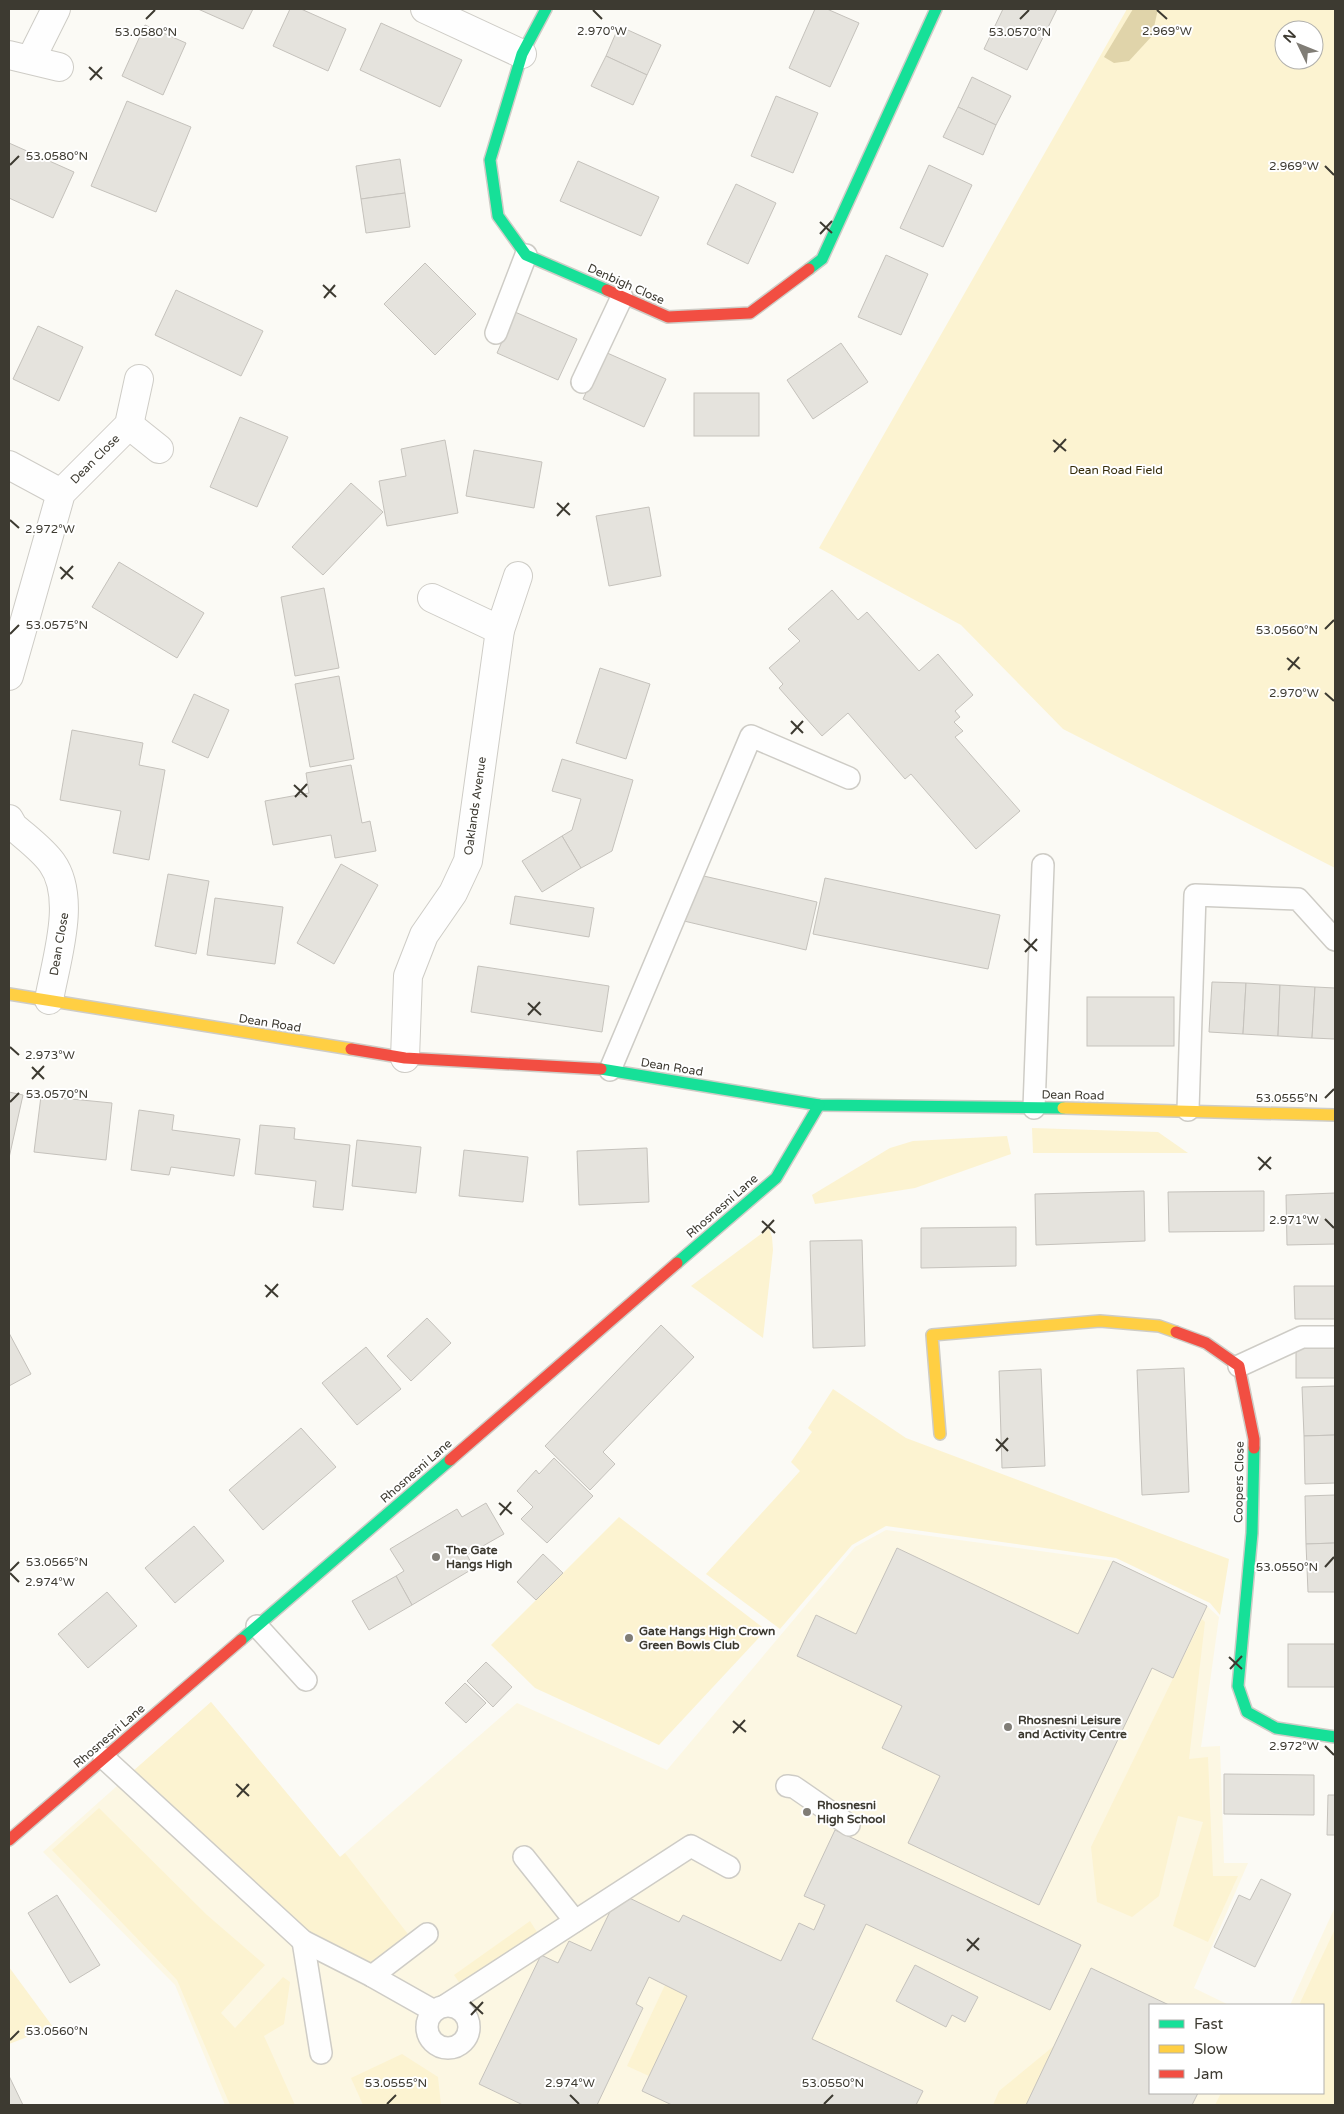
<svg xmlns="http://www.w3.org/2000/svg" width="1344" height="2114" font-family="'Varela Round',sans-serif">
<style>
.built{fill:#fcf7e3}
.green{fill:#fcf3d1;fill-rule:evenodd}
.forest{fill:#e0d4aa}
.building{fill:#e5e3dd;stroke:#c5c2bc}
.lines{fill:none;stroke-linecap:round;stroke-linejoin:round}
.lane-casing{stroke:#ceccc6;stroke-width:24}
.street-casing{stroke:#ceccc6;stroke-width:30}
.fast-casing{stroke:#ceccc6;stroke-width:14}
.slow-casing{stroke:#ceccc6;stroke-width:14}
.jam-casing{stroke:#ceccc6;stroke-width:14}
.lane{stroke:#fefefe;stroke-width:21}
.street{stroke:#fefefe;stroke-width:28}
.fast{stroke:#16e098;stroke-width:11}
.slow{stroke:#ffcf43;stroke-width:11}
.jam{stroke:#f24e42;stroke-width:11}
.ticks{fill:none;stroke:#3d3a31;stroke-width:2}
.poi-dot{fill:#807d76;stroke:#fff;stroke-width:2}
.labels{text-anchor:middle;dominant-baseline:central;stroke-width:4;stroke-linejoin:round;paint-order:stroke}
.street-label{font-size:12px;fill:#3d3a31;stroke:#fff}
.park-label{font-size:12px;fill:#342b09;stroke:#fff}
.poi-label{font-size:12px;font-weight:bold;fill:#3d3a31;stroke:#fff;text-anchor:start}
.ticks-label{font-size:12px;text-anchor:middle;fill:#3d3a31;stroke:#fff;stroke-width:4;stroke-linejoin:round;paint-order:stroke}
</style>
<rect width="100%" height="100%" fill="#fbfaf5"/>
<path class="built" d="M 886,1530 L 1113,1561 L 1207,1606 L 1219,1617 L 1201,1747 L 1220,1746 L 1224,1863 L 1248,1863 L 1194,1988 L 1229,2005 L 1150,2005 L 1150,2093 L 1323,2093 L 1323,2005 L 1290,2005 L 1335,1907 L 1335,2105 L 225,2105 L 175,1985 L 43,1852 L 211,1702 L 340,1857 L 517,1703 L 667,1770 L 855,1547 Z"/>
<g class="green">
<path d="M 1127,9 L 1335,9 L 1335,868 L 1063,729 L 961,625 L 819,548 ZM 1284,30 L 1314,30 L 1314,60 L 1284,60 Z"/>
<path d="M 1032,1128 L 1158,1132 L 1188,1153 L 1033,1153 Z"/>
<path d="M 1007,1136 L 1011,1154 L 915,1188 L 815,1204 L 812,1195 L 890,1148 L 913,1141 Z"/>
<path d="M 769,1228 L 772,1237 L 773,1250 L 763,1338 L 691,1286 Z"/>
<path d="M 833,1389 L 906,1438 L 1229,1559 L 1220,1615 L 1210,1603 L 1116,1558 L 886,1526 L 852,1545 L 780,1629 L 706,1574 L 800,1471 L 791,1462 L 812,1432 L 808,1428 Z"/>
<path d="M 619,1517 L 766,1630 L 659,1745 L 535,1688 L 491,1645 Z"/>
<path d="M 1202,1619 L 1205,1622 L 1189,1759 L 1208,1757 L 1213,1876 L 1238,1876 L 1208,1942 L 1173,1926 L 1203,1822 L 1178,1816 L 1159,1896 L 1132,1917 L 1097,1902 L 1091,1847 Z"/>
<path d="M 211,1702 L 340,1857 L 345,1853 L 411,1938 L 380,1960 L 371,1963 L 356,1960 L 319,1938 L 274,1905 L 132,1772 Z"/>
<path d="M 99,1808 L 207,1915 L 265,1965 L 221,2013 L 235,2028 L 283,1977 L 290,1982 L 284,2024 L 264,2036 L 295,2105 L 230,2105 L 177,1980 L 52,1850 Z"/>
<path d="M 530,1921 L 537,1932 L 461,1985 L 454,1975 Z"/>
<path d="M 1335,1929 L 1335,2105 L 1215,2105 L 1221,2093 L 1323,2093 L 1323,2005 L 1299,2005 Z"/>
<path d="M 9,1967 L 53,2027 L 9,2044 Z"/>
<path d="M 665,1985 L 687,1996 L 649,2076 L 627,2066 Z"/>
<path d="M 1055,2045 L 1026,2105 L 993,2105 L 999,2091 Z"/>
<path d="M 402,2054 L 438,2077 L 441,2105 L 363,2105 L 351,2078 Z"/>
</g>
<path class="forest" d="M 1133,9 L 1158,9 L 1152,36 L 1129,61 L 1114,63 L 1104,57 Z"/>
<g class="building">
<path d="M 198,9 L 253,9 L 243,29 Z"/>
<path d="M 290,9 L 301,9 L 346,29 L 328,71 L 273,46 Z"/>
<path d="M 815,9 L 827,9 L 859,23 L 830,87 L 789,68 Z"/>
<path d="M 1003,9 L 1057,9 L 1027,70 L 984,49 Z"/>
<path d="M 381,23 L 462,60 L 440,107 L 360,70 Z"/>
<path d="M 145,25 L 186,43 L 163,95 L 122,76 Z"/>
<path d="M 619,26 L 661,45 L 647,75 L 606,56 Z"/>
<path d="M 606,56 L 647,75 L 633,105 L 591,86 Z"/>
<path d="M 972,77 L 1011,96 L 996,125 L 958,107 Z"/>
<path d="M 776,96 L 818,113 L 793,173 L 751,156 Z"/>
<path d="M 127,101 L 191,127 L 156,212 L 91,186 Z"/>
<path d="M 958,107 L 996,125 L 983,155 L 943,137 Z"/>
<path d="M 9,143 L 74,172 L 53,218 L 9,198 Z"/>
<path d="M 400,159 L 405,193 L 361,199 L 356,166 Z"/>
<path d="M 578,161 L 659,197 L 641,236 L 560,201 Z"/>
<path d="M 929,165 L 972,185 L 943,247 L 900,228 Z"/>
<path d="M 736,184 L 776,203 L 748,264 L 707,244 Z"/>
<path d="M 405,193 L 410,227 L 366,233 L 361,199 Z"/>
<path d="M 886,255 L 928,274 L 901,335 L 858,317 Z"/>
<path d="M 425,263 L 476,314 L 435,355 L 384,304 Z"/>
<path d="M 176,290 L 263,331 L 241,376 L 155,335 Z"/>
<path d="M 515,312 L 577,339 L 558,380 L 497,353 Z"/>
<path d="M 38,326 L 83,347 L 59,401 L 13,379 Z"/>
<path d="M 841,343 L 868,382 L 813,419 L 787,380 Z"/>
<path d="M 605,352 L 666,379 L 644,427 L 583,399 Z"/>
<rect x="694" y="393" width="65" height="43"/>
<path d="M 240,417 L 288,437 L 257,507 L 210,487 Z"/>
<path d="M 445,440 L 458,513 L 387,526 L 379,481 L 406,476 L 401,449 Z"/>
<path d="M 474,450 L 542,462 L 534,508 L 466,496 Z"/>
<path d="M 351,483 L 383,512 L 323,575 L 292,547 Z"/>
<path d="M 649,507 L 661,576 L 609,586 L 596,516 Z"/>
<path d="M 119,562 L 204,613 L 177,658 L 92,607 Z"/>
<path d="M 324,588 L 339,668 L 295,676 L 281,597 Z"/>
<path d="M 832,590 L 858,620 L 867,612 L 919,671 L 938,654 L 973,695 L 955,711 L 960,717 L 954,722 L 963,731 L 955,737 L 1020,811 L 976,849 L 911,774 L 905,779 L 848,713 L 822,736 L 779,688 L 783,684 L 769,668 L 800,641 L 788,629 Z"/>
<path d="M 600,668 L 650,684 L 626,759 L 576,743 Z"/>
<path d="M 339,676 L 354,759 L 310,767 L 295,684 Z"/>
<path d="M 194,694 L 229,710 L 208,758 L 172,742 Z"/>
<path d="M 72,730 L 143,743 L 139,765 L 165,770 L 149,860 L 113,853 L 121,811 L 60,800 Z"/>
<path d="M 562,759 L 633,780 L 612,851 L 581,868 L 562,836 L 572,830 L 581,799 L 552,791 Z"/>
<path d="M 351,765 L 362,823 L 370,821 L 376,851 L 335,858 L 331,835 L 273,845 L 265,801 L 309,793 L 306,773 Z"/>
<path d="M 562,836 L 581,868 L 542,892 L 522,861 Z"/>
<path d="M 341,864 L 378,885 L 334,964 L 297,943 Z"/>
<path d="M 168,874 L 209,881 L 196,954 L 155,946 Z"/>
<path d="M 695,874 L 817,902 L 806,950 L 684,921 Z"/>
<path d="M 825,878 L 1000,915 L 988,969 L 813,934 Z"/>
<path d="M 515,896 L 594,908 L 589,937 L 510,924 Z"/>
<path d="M 215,898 L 283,907 L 275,964 L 207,955 Z"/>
<path d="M 478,966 L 609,986 L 602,1032 L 471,1012 Z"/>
<path d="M 1212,982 L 1246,983 L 1243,1034 L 1209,1032 Z"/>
<path d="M 1246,983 L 1280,985 L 1278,1036 L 1243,1034 Z"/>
<path d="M 1280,985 L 1315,987 L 1312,1038 L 1278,1036 Z"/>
<path d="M 1315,987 L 1335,988 L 1335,1039 L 1312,1038 Z"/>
<rect x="1087" y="997" width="87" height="49"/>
<path d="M 9,1092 L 23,1095 L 9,1158 Z"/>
<path d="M 41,1096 L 112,1103 L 106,1160 L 34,1152 Z"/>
<path d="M 139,1110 L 174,1115 L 172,1130 L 240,1139 L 234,1176 L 171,1167 L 169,1175 L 131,1170 Z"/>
<path d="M 260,1125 L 295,1128 L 294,1139 L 350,1145 L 343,1210 L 313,1207 L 316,1181 L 255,1174 Z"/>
<path d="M 357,1140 L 421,1147 L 416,1193 L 352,1186 Z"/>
<path d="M 647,1148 L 649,1202 L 579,1205 L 577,1151 Z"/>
<path d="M 464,1150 L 528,1157 L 523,1202 L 459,1196 Z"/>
<path d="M 1144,1191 L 1145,1241 L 1036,1245 L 1035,1194 Z"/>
<path d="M 1264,1191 L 1264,1231 L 1169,1232 L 1168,1192 Z"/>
<path d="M 1335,1193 L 1335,1244 L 1287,1245 L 1286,1195 Z"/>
<path d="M 1016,1227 L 1016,1266 L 921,1268 L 921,1228 Z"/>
<path d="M 862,1240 L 865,1346 L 813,1348 L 810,1241 Z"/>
<path d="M 1294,1286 L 1335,1286 L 1335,1319 L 1295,1319 Z"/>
<path d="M 427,1318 L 451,1343 L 411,1381 L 387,1356 Z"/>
<path d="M 661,1325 L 694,1357 L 603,1452 L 615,1464 L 590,1490 L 545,1446 Z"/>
<path d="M 9,1333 L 31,1374 L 9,1386 Z"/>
<rect x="1296" y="1344" width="39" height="34"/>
<path d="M 366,1347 L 401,1389 L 357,1425 L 322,1383 Z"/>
<path d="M 1184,1368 L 1189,1492 L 1142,1495 L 1137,1370 Z"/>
<path d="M 1041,1369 L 1045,1466 L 1002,1468 L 999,1371 Z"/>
<path d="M 1335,1386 L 1335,1435 L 1304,1436 L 1302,1387 Z"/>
<path d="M 301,1428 L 336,1467 L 263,1530 L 229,1490 Z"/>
<path d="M 1335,1435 L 1335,1483 L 1305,1484 L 1304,1436 Z"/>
<path d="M 554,1458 L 593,1496 L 547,1543 L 521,1519 L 533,1507 L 517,1491 L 536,1470 L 539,1474 Z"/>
<path d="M 1335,1495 L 1335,1543 L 1306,1544 L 1305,1496 Z"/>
<path d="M 486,1503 L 504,1534 L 467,1555 L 474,1568 L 412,1605 L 396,1576 L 404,1571 L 390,1549 L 457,1509 L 462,1517 Z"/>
<path d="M 194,1526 L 224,1561 L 175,1603 L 145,1568 Z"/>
<path d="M 1335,1543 L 1335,1592 L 1308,1592 L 1306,1544 Z"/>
<path d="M 897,1548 L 1078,1634 L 1113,1561 L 1207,1606 L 1173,1678 L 1152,1668 L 1039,1905 L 908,1843 L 940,1776 L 882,1748 L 902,1706 L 797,1656 L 816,1615 L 856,1634 Z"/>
<path d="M 543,1554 L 563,1573 L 536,1600 L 517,1582 Z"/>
<path d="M 396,1576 L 412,1605 L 369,1630 L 352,1601 Z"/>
<path d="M 107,1592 L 137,1626 L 88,1668 L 58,1634 Z"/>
<rect x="1288" y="1644" width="47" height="43"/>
<path d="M 486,1662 L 512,1687 L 493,1707 L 467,1681 Z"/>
<path d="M 465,1683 L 486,1703 L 466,1723 L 445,1703 Z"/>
<path d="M 1224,1774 L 1314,1775 L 1314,1815 L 1224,1814 Z"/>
<path d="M 1328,1795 L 1335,1795 L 1335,1835 L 1327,1835 Z"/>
<path d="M 835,1830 L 1081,1945 L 1050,2010 L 866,1924 L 812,2039 L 923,2091 L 916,2105 L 672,2105 L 642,2091 L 687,1996 L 649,1977 L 636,2004 L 643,2008 L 597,2105 L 523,2105 L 479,2084 L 541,1955 L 558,1963 L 569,1941 L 591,1951 L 619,1893 L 679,1922 L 683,1915 L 781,1961 L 799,1923 L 814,1930 L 825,1905 L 804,1896 Z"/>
<path d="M 1261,1879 L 1291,1894 L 1255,1967 L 1214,1947 L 1239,1895 L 1250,1900 Z"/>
<path d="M 57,1895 L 100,1965 L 70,1983 L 28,1913 Z"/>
<path d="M 915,1965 L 978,1997 L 965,2022 L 952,2015 L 946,2027 L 896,2001 Z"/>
<path d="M 1091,1968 L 1169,2005 L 1150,2005 L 1150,2093 L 1198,2093 L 1192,2105 L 1026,2105 Z"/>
<path d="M 9,2076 L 23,2105 L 9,2105 Z"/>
</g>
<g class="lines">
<g class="lane-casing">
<g id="lane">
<path d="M 496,333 L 526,255"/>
<path d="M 582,382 L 622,297"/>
<path d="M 610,1070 L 751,736 L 849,778"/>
<path d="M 1034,1108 L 1043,865"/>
<path d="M 1188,1110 L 1195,895 L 1298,899 L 1335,940"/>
<path d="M 1239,1366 L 1302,1337 L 1335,1337"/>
<path d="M 257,1626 L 306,1680"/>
<path d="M 104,1758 L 303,1941 L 372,1976 L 434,2011"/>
<path d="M 787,1786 L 794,1787 L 849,1825"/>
<path d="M 524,1857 L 575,1921"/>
<path d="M 303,1941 L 321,2053"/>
<path d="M 372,1976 L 427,1934"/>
<path d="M 446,2005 L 691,1846 L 729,1867"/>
<circle cx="448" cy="2027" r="21"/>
</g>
</g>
<g class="street-casing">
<g id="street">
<path d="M 425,9 L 522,54"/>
<path d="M 9,55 L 59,67"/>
<path d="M 31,59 L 56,9"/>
<path d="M 129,425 L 159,449"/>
<path d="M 9,465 L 61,493"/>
<path d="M 432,598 L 500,630"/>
<path d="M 9,676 L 61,493 L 129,425 L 139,379"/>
<path d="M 9,819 L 13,826 C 25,837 42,849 52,863 C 77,898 56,960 49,1000"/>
<path d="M 405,1058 L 408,976 L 424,935 L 453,893 L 468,861 L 500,630 L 518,576"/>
</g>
</g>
<g class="fast-casing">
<g id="fast">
<path d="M 546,9 L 522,54 L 490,160 L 498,216 L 526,255 L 607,290"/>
<path d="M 809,269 L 822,259 L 936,9"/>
<path d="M 601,1069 L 819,1105 L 1063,1108"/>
<path d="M 677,1263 L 776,1178 L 819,1105"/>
<path d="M 1254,1448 L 1252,1533 L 1238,1686 L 1247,1712 L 1276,1728 L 1335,1737"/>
<path d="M 241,1640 L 450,1460"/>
</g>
</g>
<g class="slow-casing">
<g id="slow">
<path d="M 9,994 L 351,1049"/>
<path d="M 1063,1108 L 1335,1115"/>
<path d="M 940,1434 L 932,1335 L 1100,1321 L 1159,1326 L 1176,1332"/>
</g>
</g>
<g class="jam-casing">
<g id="jam">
<path d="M 607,290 L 668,317 L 750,313 L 809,269"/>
<path d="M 351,1049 L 405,1058 L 601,1069"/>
<path d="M 1176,1332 L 1206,1343 L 1239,1366 L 1254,1439 L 1254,1448"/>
<path d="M 450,1460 L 677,1263"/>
<path d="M 9,1840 L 241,1640"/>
</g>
</g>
<use href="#lane" class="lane"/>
<use href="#street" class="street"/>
<use href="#fast" class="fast"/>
<use href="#slow" class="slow"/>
<use href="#jam" class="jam"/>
</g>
<path class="ticks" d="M 593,10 L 602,19M 1157,10 L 1167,19M 146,19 L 155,10M 1020,19 L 1029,10M 89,67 L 102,79M 90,80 L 102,67M 10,165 L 19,156M 1325,166 L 1334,175M 820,222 L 832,233M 820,234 L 832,221M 323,285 L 336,297M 324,298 L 335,285M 1053,440 L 1066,451M 1054,452 L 1066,439M 557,503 L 570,515M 557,516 L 569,503M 10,520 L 19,528M 60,567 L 73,579M 61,579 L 73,566M 1325,629 L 1334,620M 10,634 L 19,625M 1287,658 L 1300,669M 1288,670 L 1299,657M 1325,693 L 1334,701M 791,721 L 803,733M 791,734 L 803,721M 294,785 L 307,797M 295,797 L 307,784M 1024,939 L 1037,951M 1025,952 L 1037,939M 528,1003 L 541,1015M 528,1015 L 540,1002M 10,1047 L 19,1055M 32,1067 L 44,1079M 32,1079 L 44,1066M 1325,1098 L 1334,1089M 10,1102 L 19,1093M 1258,1157 L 1271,1169M 1259,1170 L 1271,1157M 1325,1219 L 1334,1228M 762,1221 L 775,1233M 762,1233 L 774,1220M 265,1285 L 278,1297M 266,1297 L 278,1284M 996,1439 L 1008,1451M 996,1451 L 1008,1438M 499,1503 L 512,1514M 500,1515 L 511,1502M 1325,1567 L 1334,1557M 10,1571 L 19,1562M 10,1573 L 19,1582M 1229,1657 L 1242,1669M 1230,1669 L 1242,1656M 733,1721 L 746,1732M 733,1733 L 745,1720M 1325,1746 L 1334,1755M 236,1784 L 249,1796M 237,1797 L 249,1784M 967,1939 L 979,1950M 967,1951 L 979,1938M 470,2002 L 483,2014M 471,2015 L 483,2002M 10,2040 L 19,2031M 570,2095 L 579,2104M 387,2104 L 396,2095M 824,2104 L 833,2095"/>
<g class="poi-dot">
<circle cx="436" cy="1557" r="5"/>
<circle cx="629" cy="1638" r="5"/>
<circle cx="1008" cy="1727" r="5"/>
<circle cx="807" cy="1812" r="5"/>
</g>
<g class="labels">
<g class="street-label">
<text transform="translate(626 284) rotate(24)">Denbigh Close</text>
<text transform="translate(95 459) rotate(-45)">Dean Close</text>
<text transform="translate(475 806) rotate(-82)">Oaklands Avenue</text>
<text transform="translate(59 944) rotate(-80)">Dean Close</text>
<text transform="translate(270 1023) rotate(9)">Dean Road</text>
<text transform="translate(672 1067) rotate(9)">Dean Road</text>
<text transform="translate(1073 1095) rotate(1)">Dean Road</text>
<text transform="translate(722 1206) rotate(-41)">Rhosnesni Lane</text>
<text transform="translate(416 1471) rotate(-41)">Rhosnesni Lane</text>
<text transform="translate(1239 1482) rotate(-89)">Coopers Close</text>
<text transform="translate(109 1736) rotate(-41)">Rhosnesni Lane</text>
</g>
<g class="park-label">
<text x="1116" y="470">Dean Road Field</text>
</g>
<g class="poi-label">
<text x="446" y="1550">The Gate<tspan x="446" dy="14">Hangs High</tspan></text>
<text x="639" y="1631">Gate Hangs High Crown<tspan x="639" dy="14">Green Bowls Club</tspan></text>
<text x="1018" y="1720">Rhosnesni Leisure<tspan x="1018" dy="14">and Activity Centre</tspan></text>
<text x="817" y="1805">Rhosnesni<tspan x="817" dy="14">High School</tspan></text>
</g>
</g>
<g class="ticks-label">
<text x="1167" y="35">2.969°W</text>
<text x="602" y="35">2.970°W</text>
<text x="146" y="36">53.0580°N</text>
<text x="1020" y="36">53.0570°N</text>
<text x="57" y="160">53.0580°N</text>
<text x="1294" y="170">2.969°W</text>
<text x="50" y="533">2.972°W</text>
<text x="57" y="629">53.0575°N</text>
<text x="1287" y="634">53.0560°N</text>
<text x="1294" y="697">2.970°W</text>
<text x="50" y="1059">2.973°W</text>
<text x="57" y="1098">53.0570°N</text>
<text x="1287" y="1102">53.0555°N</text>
<text x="1294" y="1224">2.971°W</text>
<text x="57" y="1566">53.0565°N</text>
<text x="1287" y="1571">53.0550°N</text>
<text x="50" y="1586">2.974°W</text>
<text x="1294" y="1750">2.972°W</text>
<text x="57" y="2035">53.0560°N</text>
<text x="396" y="2087">53.0555°N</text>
<text x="833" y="2087">53.0550°N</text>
<text x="570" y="2087">2.974°W</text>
</g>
<rect width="1344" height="2114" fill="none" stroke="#3d3a31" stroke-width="20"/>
<rect x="1149" y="2004" width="175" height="90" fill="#ffffff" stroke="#b1b0ad"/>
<rect x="1159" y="2020" width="25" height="8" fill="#16e098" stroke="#b1b0ad"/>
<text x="1194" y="2029" font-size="15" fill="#3d3a31">Fast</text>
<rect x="1159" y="2045" width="25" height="8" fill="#ffcf43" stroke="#b1b0ad"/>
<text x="1194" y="2054" font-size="15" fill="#3d3a31">Slow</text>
<rect x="1159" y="2070" width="25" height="8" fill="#f24e42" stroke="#b1b0ad"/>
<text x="1194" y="2079" font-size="15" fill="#3d3a31">Jam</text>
<g transform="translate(1299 45) rotate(313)"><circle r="24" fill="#ffffff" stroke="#b1b0ad"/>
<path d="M0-4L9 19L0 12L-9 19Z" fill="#807d76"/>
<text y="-8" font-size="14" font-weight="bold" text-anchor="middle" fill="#3d3a31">N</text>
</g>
</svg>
